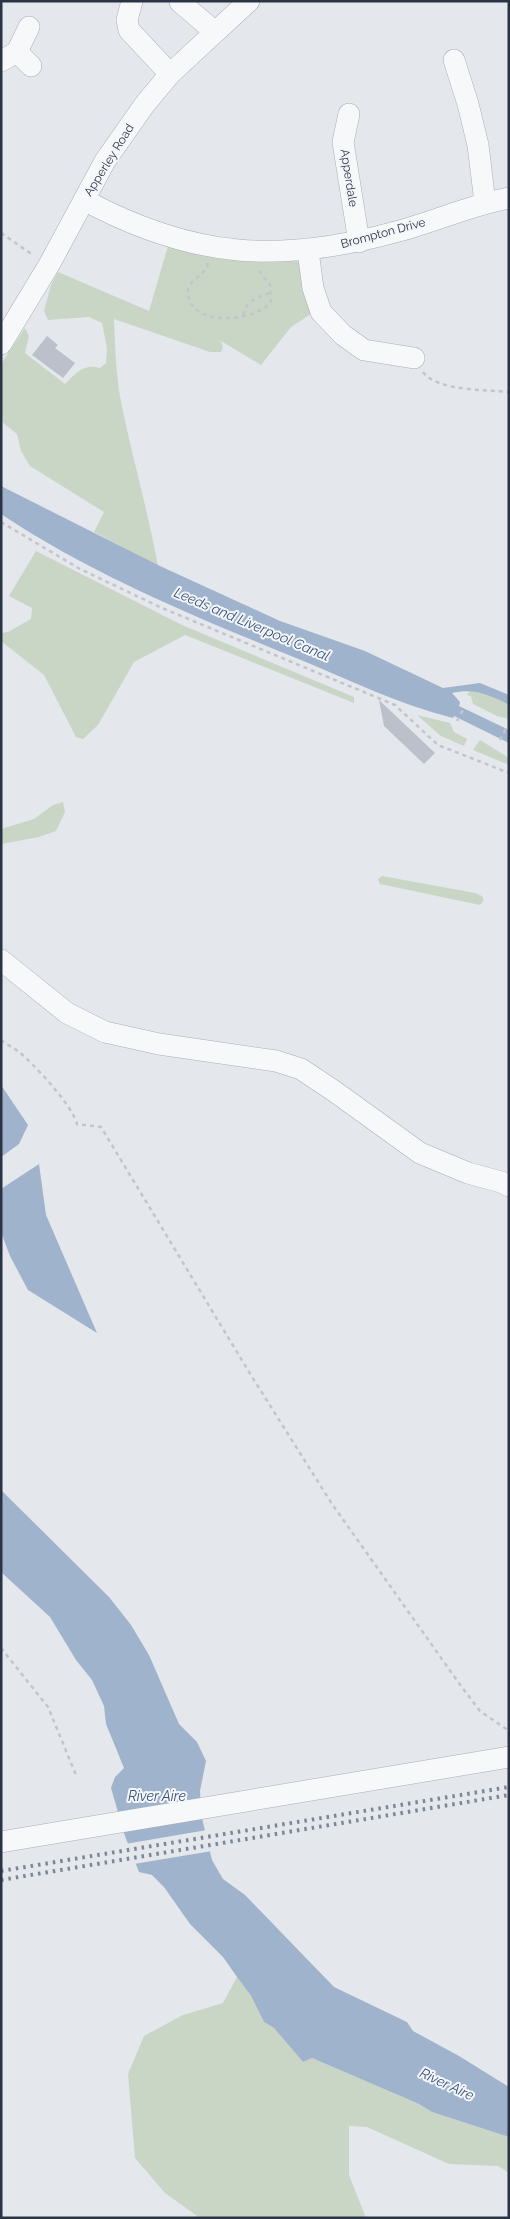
<svg xmlns="http://www.w3.org/2000/svg" width="510" height="2219" font-family="Raleway,sans-serif">
<style>
.green{fill:#c9d6c5}
.water{fill:#9fb4cc}
.pier{fill:#e4e7ec}
.building{fill:#bbc0ca}
.lines{fill:none;stroke-linecap:round;stroke-linejoin:round}
.minor-casing{stroke:#a9aeb7;stroke-width:22}
.path{stroke:#c2c5cb;stroke-width:2.5;stroke-dasharray:4 4;stroke-linecap:butt}
.minor{stroke:#f7f8fa;stroke-width:21}
.rail{stroke:#7d8696;stroke-width:4;stroke-dasharray:2.5 5;stroke-linecap:butt}
.labels{text-anchor:middle;dominant-baseline:central;stroke-width:4;stroke-linejoin:round;paint-order:stroke}
.street-label{font-size:12px;fill:#2b3445;stroke:#f4f6f9}
.water-label{font-size:14px;font-style:italic;fill:#34527a;stroke:#f4f6f9}
</style>
<rect width="100%" height="100%" fill="#e4e7ec"/>
<g class="green">
<path d="M 168,246 C 212,262 258,262 304,261 L 317,310 L 291,327 L 261,365 L 221,341 L 223,347 L 221,352 L 210,352 L 114,319 C 115,346 116,375 121,402 C 132,457 148,511 158,566 L 94,532 L 104,512 L 30,466 L 21,451 L 17,434 L 1,421 L 1,364 L 25,328 L 29,336 L 25,353 L 65,384 C 76,373 84,363 100,368 L 106,363 L 107,348 L 102,323 L 89,317 L 48,320 L 44,311 L 51,285 L 58,272 L 149,311 Z"/>
<path d="M 36,551 L 182,625 L 354,697 L 354,703 L 185,635 L 134,662 L 98,725 L 83,739 L 76,737 L 44,675 L 1,641 L 1,633 L 8,632 L 31,619 L 32,608 L 9,596 Z"/>
<path d="M 470,691 L 489,694 L 509,705 L 509,719 L 497,716 L 473,704 L 471,696 L 467,695 Z"/>
<path d="M 417,715 L 450,723 L 454,732 L 467,739 L 464,746 L 441,736 Z"/>
<path d="M 480,740 L 509,758 L 509,765 L 473,750 Z"/>
<path d="M 63,802 L 65,812 L 56,831 L 39,837 L 1,844 L 1,829 L 34,819 L 53,805 Z"/>
<path d="M 382,876 L 475,893 L 482,896 L 484,900 L 480,905 L 380,884 L 378,879 Z"/>
<path d="M 237,1977 L 251,1996 L 264,2022 L 274,2028 L 303,2062 L 312,2058 L 419,2104 L 432,2112 L 509,2137 L 509,2173 L 498,2166 L 449,2164 L 367,2127 L 349,2126 L 349,2175 L 366,2218 L 200,2218 L 165,2193 L 135,2158 L 128,2074 L 144,2036 L 183,2015 L 223,2003 Z"/>
</g>
<g class="water">
<path d="M 1,486 L 160,566 L 280,621 L 365,651 L 443,688 L 480,683 L 509,695 L 509,705 C 490,695 474,688 452,693 L 460,702 L 459,706 L 509,730 L 509,743 L 454,716 L 453,718 C 400,705 350,680 301,660 C 198,618 94,576 1,514 Z"/>
<path d="M 1,1085 L 28,1125 L 19,1144 L 1,1157 Z"/>
<path d="M 39,1164 L 46,1215 L 97,1333 L 28,1290 L 10,1256 L 1,1232 L 1,1189 Z"/>
<path d="M 1,1490 L 109,1597 L 131,1625 L 149,1655 L 179,1724 L 197,1742 L 206,1761 L 200,1791 L 201,1814 L 212,1860 L 223,1879 L 245,1895 L 334,1987 L 407,2022 L 413,2031 L 459,2056 L 509,2087 L 509,2137 L 432,2112 L 419,2104 L 312,2058 L 303,2062 L 274,2028 L 264,2022 L 251,1996 L 237,1977 L 223,1957 L 190,1924 L 164,1887 L 152,1875 L 139,1872 L 125,1836 L 111,1788 L 115,1777 L 124,1768 L 106,1724 L 104,1706 L 92,1680 L 76,1660 L 50,1617 L 1,1572 Z"/>
</g>
<path class="pier" d="M 207,1830 L 212,1851 L 134,1864 L 125,1844 Z"/>
<g class="building">
<path d="M 47,336 L 58,345 L 55,348 L 75,363 L 63,378 L 32,355 Z"/>
<path d="M 379,700 L 435,753 L 424,764 L 384,726 Z"/>
</g>
<g class="lines">
<g class="minor-casing">
<g id="minor">
<path d="M 132,1 L 127,20 L 129,30 L 170,74"/>
<path d="M 180,2 L 215,32"/>
<path d="M 17,52 L 31,66"/>
<path d="M 454,60 L 468,104 L 478,145 L 485,203"/>
<path d="M 1,61 L 17,52 L 29,27"/>
<path d="M 349,114 L 343,142 L 359,242"/>
<path d="M 84,200 C 194,259 280,264 399,231 C 436,221 471,205 509,198"/>
<path d="M 308,251 L 313,288 L 321,312 L 343,335 L 364,350 L 414,358"/>
<path d="M 1,344 L 49,265 L 105,161 L 145,104 L 170,74 L 249,1"/>
<path d="M 1,960 L 67,1013 L 105,1032 L 159,1044 L 276,1061 L 301,1069 L 334,1091 L 420,1153 L 468,1173 L 501,1182 L 509,1186"/>
<path d="M 1,1842 L 509,1757"/>
</g>
</g>
<g class="path">
<path d="M 1,233 L 33,255"/>
<path d="M 208,263 C 206,276 187,279 188,293 C 190,328 255,322 271,302 L 270,285 L 257,268"/>
<path d="M 243,315 C 246,300 258,298 271,292"/>
<path d="M 423,372 C 436,391 487,390 509,392"/>
<path d="M 1,522 L 80,569 L 162,608 L 395,705 L 438,745 L 509,773"/>
<path d="M 457,721 L 464,708"/>
<path d="M 500,740 L 506,728"/>
<path d="M 1,1040 C 6,1044 12,1047 18,1051 C 34,1064 72,1105 77,1124 L 101,1127 L 249,1372 L 332,1504 L 461,1686 L 480,1711 L 509,1731"/>
<path d="M 1,1648 L 48,1707 L 76,1775"/>
</g>
<use href="#minor" class="minor"/>
<g class="rail">
<path d="M 1,1871 L 509,1787"/>
<path d="M 1,1880 L 509,1795"/>
</g>
</g>
<g class="labels">
<g class="street-label">
<text transform="translate(109 160) rotate(-58)">Apperley Road</text>
<text transform="translate(349 178) rotate(81)">Apperdale</text>
<text transform="translate(383 233) rotate(-15)">Brompton Drive</text>
</g>
<g class="water-label">
<text transform="translate(252 624) rotate(23)">Leeds and Liverpool Canal</text>
<text x="157" y="1796">River Aire</text>
<text transform="translate(447 2084) rotate(25)">River Aire</text>
</g>
</g>
<rect width="510" height="2219" fill="none" stroke="#2b3445" stroke-width="5"/>
</svg>
